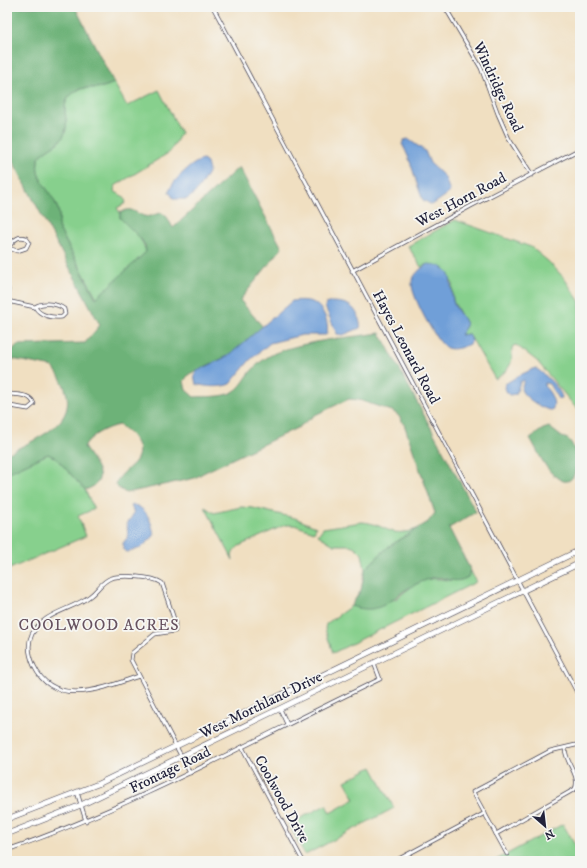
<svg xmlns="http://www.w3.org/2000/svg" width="587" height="868" font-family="'IM FELL DW Pica',serif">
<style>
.green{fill:#87d08d;stroke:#547964}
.forest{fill:#6db278;stroke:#486a5a}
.water{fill:#6f9fd8;stroke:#48608a}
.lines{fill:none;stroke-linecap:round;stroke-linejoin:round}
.minor-casing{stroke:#413e4f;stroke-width:4.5}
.trunk-casing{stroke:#413e4f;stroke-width:6}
.minor{stroke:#fff;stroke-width:3}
.trunk{stroke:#fff;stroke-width:5}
.labels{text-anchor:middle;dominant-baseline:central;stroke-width:3.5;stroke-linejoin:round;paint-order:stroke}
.street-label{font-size:15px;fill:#22223b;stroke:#f6f6f2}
.neighbourhood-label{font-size:16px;letter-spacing:1px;fill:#66515f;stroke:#f6f6f2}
</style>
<rect width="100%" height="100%" fill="#f6f6f2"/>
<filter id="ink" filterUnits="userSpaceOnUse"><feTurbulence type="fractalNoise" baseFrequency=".025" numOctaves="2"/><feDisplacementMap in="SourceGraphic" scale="8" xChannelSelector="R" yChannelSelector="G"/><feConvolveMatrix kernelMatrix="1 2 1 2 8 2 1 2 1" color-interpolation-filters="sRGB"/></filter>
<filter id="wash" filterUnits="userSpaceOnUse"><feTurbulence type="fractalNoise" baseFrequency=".012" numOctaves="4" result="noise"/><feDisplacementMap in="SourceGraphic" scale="16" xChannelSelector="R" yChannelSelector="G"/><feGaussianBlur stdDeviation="0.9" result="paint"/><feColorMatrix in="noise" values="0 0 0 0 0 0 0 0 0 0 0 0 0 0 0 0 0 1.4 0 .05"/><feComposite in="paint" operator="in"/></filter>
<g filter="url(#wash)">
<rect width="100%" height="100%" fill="#f0dfc1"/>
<g class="green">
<path d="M 114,83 L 127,106 L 159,90 L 181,133 L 170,152 L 115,186 L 114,191 L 124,197 L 126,203 L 117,208 L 120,213 L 120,218 C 131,228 143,238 146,252 L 97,298 L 58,227 C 63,209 52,198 43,183 C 41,180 39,176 38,172 C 34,147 57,150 64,135 C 72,118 55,105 76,91 C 84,86 94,89 103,87 C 107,86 111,84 114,83 Z"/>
<path d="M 455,220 L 531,247 L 549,262 L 564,278 L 580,302 L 580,409 L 576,408 L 537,361 L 516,345 L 513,346 C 511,350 512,352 512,356 C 512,367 504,374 495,379 L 469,334 L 460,335 L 466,326 L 465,322 L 453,301 L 452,282 L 428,264 L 421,267 L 408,246 Z"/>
<path d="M 48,454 L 56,458 L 85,490 L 94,509 L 78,516 L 86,536 L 7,570 L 7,473 Z"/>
<path d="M 205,507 L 214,513 L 241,507 L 253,508 L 295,518 L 316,527 L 314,532 L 294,525 L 285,525 L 239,546 C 234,551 231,553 233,560 Z"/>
<path d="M 362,522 C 388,524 387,539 417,529 L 388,547 L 365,569 L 362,554 L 355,547 L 350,545 L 334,545 L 318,535 L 323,528 Z"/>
<path d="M 470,569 L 476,582 L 333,653 L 325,629 L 326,624 L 351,606 C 354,606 357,608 360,608 C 367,607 391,602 397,598 C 405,592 412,585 423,581 C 439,574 452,586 468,577 Z"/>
<path d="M 372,767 L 394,808 L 305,855 L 289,824 L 326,805 L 330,813 L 355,799 L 345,781 Z"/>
<path d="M 563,824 L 580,854 L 580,861 L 494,861 Z"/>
</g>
<g class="forest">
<path d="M 7,7 L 75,7 L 114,83 C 111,84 107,86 103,87 C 94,89 84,86 76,91 C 55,105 72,118 64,135 C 57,150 34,147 38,172 C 39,176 41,180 43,183 C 52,198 63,209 58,227 L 96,298 L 146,252 L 145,245 L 140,238 L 120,218 L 120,213 C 132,206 133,212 144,216 C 150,218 156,213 162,213 L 167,217 L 173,228 L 239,167 L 282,248 L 240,300 L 263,327 L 228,356 L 189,374 L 184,381 L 186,390 L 194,397 C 206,396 222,398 233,392 C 243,386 246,376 253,369 C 259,362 267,357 275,353 C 308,340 346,338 380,333 L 476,512 L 449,528 L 470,569 L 468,577 C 453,586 445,575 432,578 C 423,581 415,584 407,589 C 386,603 379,615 351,606 L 361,590 L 365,569 L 388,547 L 428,522 L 435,513 L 404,424 L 398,415 L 392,411 L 359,400 L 349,399 L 315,415 L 299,427 L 203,473 L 195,478 L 126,493 L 117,487 L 115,484 C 120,475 127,470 134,463 C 147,448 131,433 119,425 C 107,427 89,436 84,447 C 93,462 113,481 85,490 L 56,458 L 48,454 L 7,473 L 7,454 C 47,433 91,419 53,367 L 7,358 L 7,356 L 17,345 L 85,343 L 100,325 L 7,150 Z"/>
<path d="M 549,427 L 562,437 L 568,439 C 582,452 578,491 559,479 C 545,471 538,451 530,438 L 543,429 Z"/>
</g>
<g class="water">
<path d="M 408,139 L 425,151 L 430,163 L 445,177 L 450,192 L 448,194 L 432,205 L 423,200 C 415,182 412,161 402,144 L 404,140 Z"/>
<path d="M 203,160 L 207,163 L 209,171 C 202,182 198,193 187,199 L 174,199 L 169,192 C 171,182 193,161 203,160 Z"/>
<path d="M 428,264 C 456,266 449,282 453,301 C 455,309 462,315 465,322 L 466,326 L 460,335 L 469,334 L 472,341 C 469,346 454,351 447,348 C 437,344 411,295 412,284 C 412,275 421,268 428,264 Z"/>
<path d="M 292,301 C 297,300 307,300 312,302 C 323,306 331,325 326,335 L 302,335 L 270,343 L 250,360 L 230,384 C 220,388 206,387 196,384 L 194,376 L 197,371 L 228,356 Z"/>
<path d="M 331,302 C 345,302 355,305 359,319 C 360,323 361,325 360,328 L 343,335 L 337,334 L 325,307 L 326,304 Z"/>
<path d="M 535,368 C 543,372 561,389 562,398 L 558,399 L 549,384 L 545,383 L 544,386 C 550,391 557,403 552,410 C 544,411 522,396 521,389 L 524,380 L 520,382 L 516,394 L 509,395 L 504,388 L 505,384 L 518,376 Z"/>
<path d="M 133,505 C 146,506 153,524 154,536 L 141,548 L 127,552 L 124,550 L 123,543 L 128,537 L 127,524 L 134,513 L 131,506 Z"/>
</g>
</g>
<g filter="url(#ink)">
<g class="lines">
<g class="minor-casing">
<g id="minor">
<path d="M 213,7 L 580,698"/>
<path d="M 445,7 L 481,68 L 498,114 L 509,139 L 532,175"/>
<path d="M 7,248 C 13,243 15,235 26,238 L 29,242 L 26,248 L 17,251 L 9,248"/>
<path d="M 352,271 L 471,206 L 580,149"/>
<path d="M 7,279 L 8,290 L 7,303"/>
<path d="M 7,301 L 35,307 C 40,316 52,318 62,317 L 65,314 L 64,309 C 57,303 42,302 35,307"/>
<path d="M 7,396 L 11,394 C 19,395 31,394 34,404 L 28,409 L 10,406 L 7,404"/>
<path d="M 139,676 C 104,688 54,709 34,666 C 29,655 27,644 32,634 C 44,612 72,610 90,596 C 98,590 101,582 111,578 C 121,575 152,576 162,583 L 175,622 L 175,631 L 155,634 L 132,653 L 131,660 L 190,773"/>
<path d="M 280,709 L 287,724"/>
<path d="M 242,747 L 303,861"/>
<path d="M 77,792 L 86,821"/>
<path d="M 496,834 L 575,789 C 581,775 565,763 565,748"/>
<path d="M 7,850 C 137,805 257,738 380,679 L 374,663"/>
<path d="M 507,854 L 473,792 L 550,751 L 580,744"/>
<path d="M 395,861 L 485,813"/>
</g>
</g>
<g class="trunk-casing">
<g id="trunk">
<path d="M 7,819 L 98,784 L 580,550"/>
<path d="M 7,834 L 81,805 L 580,563"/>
</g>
</g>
<use href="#minor" class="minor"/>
<use href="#trunk" class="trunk"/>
</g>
</g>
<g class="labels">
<g class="street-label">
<text transform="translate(498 87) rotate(65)">Windridge Road</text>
<text transform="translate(461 200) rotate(-28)">West Horn Road</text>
<text transform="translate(406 347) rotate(62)">Hayes Leonard Road</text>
<text transform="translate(261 705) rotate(-26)">West Morthland Drive</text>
<text transform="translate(170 770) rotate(-26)">Frontage Road</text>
<text transform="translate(282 799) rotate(61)">Coolwood Drive</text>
</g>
<g class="neighbourhood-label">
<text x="99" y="625">COOLWOOD ACRES</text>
</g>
</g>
<rect width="587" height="868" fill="none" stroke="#f6f6f2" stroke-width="24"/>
<g transform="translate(545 826) rotate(152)" stroke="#f6f6f2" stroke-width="3" paint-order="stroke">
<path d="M0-3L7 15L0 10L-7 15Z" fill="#22223b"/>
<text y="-6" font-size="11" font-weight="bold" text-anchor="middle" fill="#22223b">N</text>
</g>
</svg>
